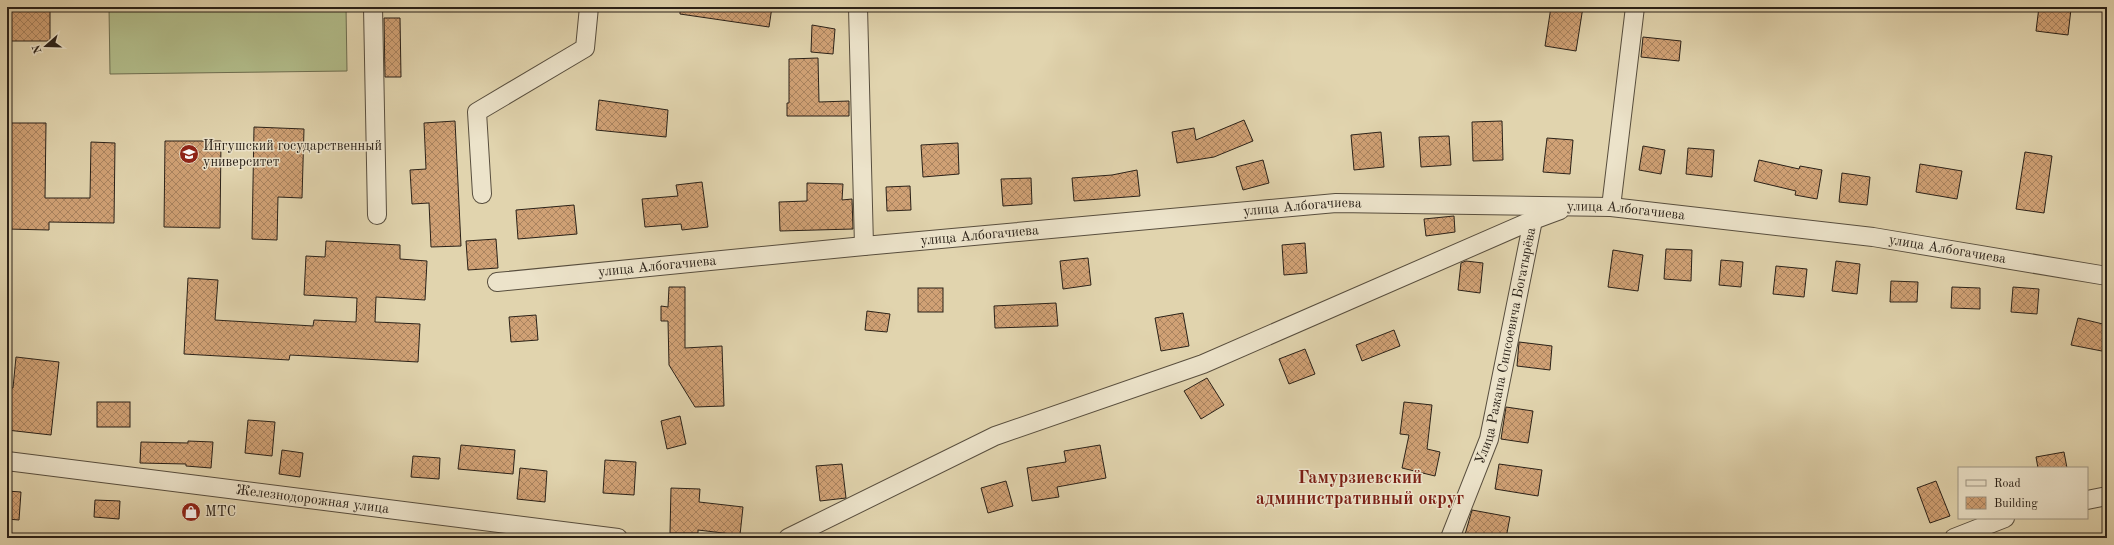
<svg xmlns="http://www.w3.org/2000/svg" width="2114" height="545" font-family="'Old Standard TT',serif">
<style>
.grass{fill:#b2bd8b;stroke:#6e6f52}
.building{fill:url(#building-cross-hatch);stroke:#2a2118}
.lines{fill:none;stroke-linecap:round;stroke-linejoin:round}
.minor-casing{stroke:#584e3e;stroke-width:20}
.minor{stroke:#ece3ca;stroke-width:18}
.labels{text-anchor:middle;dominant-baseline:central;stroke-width:3;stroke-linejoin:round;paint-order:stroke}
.poi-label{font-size:14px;fill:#2a2118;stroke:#ece3ca;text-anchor:start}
.street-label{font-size:14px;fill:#2a2118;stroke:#ece3ca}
.district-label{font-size:18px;font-weight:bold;fill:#7a1f14;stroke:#ece3ca}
</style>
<defs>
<pattern id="building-cross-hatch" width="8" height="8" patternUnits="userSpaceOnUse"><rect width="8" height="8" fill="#d0a175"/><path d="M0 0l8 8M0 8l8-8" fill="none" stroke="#a9835f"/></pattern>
</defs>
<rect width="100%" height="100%" fill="#e1d4ae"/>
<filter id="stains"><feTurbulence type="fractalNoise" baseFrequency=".005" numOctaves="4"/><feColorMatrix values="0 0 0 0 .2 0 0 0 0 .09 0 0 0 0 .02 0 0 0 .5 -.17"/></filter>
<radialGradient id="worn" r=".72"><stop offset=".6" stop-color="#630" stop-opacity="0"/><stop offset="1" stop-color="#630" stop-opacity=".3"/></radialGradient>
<path class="grass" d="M 109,7 L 346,7 L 347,71 L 110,74 Z"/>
<g class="building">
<rect x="7" y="7" width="43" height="34"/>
<path d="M 680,7 L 772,7 L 769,27 L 680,14 Z"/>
<path d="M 1551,7 L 1583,7 L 1576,51 L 1545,46 Z"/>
<path d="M 2039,7 L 2071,9 L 2068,35 L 2036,31 Z"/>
<path d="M 384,18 L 400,18 L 401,77 L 385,77 Z"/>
<path d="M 812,25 L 835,29 L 833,54 L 811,52 Z"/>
<path d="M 1643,37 L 1681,41 L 1679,61 L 1641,57 Z"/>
<path d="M 818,58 L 819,102 L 849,101 L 849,116 L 787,116 L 787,103 L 789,103 L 789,59 Z"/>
<path d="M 599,100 L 668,110 L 666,137 L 596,130 Z"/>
<path d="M 1244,120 L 1253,141 L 1214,157 L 1177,163 L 1172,132 L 1194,128 L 1196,140 Z"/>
<path d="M 455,121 L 461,246 L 431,247 L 429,203 L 412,204 L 410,170 L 426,169 L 424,123 Z"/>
<path d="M 1502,121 L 1503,160 L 1473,161 L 1472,122 Z"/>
<path d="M 9,123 L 46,123 L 45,198 L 90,198 L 91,142 L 115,143 L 114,223 L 49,222 L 49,230 L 7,229 Z"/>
<path d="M 254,127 L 304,129 L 302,198 L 278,197 L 277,240 L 252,239 Z"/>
<path d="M 1381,132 L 1384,167 L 1354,170 L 1351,135 Z"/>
<path d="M 1449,136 L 1451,165 L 1421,167 L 1419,137 Z"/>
<path d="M 1547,138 L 1573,140 L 1570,174 L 1543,172 Z"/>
<path d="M 165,141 L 221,141 L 220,228 L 164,227 Z"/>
<path d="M 958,143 L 959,174 L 923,177 L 921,145 Z"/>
<path d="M 1643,146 L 1665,150 L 1661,174 L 1639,170 Z"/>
<path d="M 1688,148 L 1714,150 L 1712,177 L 1686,174 Z"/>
<path d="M 2025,152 L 2052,156 L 2044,213 L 2016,209 Z"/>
<path d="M 1263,160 L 1269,183 L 1243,190 L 1236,167 Z"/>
<path d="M 1759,160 L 1799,169 L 1800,166 L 1822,170 L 1817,199 L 1795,195 L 1796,191 L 1754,181 Z"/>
<path d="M 1920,164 L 1962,171 L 1957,199 L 1916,192 Z"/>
<path d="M 1137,170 L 1140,196 L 1074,201 L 1072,178 L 1112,175 Z"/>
<path d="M 1842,173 L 1870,177 L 1867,205 L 1839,202 Z"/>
<path d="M 1031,178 L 1032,204 L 1003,206 L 1001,179 Z"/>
<path d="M 702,182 L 708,227 L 682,230 L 681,224 L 645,227 L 642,199 L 678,196 L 676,185 Z"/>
<path d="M 807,183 L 843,184 L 842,200 L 852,199 L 853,229 L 780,231 L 779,202 L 807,201 Z"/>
<path d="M 910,186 L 911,210 L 887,211 L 886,187 Z"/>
<path d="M 574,205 L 577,234 L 518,239 L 516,210 Z"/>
<path d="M 1454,216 L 1455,232 L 1426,236 L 1424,219 Z"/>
<path d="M 496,239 L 498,268 L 468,270 L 466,241 Z"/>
<path d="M 326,241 L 400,245 L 400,259 L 427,261 L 425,300 L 376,297 L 375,322 L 420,324 L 418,362 L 290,355 L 289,360 L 184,354 L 188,278 L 218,280 L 215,320 L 313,326 L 314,320 L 356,322 L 357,298 L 304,295 L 306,256 L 325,257 Z"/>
<path d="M 1305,243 L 1307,273 L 1284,275 L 1282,245 Z"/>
<path d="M 1666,249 L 1692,250 L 1691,281 L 1664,279 Z"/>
<path d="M 1613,250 L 1643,255 L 1638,291 L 1608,287 Z"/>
<path d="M 1088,258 L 1091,285 L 1063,289 L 1060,261 Z"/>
<path d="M 1721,260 L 1743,262 L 1741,287 L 1719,285 Z"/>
<path d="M 1466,261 L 1483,263 L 1480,293 L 1458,290 L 1461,263 Z"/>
<path d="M 1836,261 L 1860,264 L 1857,294 L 1832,291 Z"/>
<path d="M 1776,266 L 1807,269 L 1804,297 L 1773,294 Z"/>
<path d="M 1891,281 L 1918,282 L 1917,302 L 1890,302 Z"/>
<path d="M 669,287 L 685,287 L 685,348 L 722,346 L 724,406 L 695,407 L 669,365 L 668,321 L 661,321 L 661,306 L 668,307 Z"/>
<path d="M 1952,287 L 1980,288 L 1980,309 L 1951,308 Z"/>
<path d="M 2013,287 L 2039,289 L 2037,314 L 2011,312 Z"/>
<rect x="918" y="288" width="25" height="24"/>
<path d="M 1056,303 L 1058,326 L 995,328 L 994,306 Z"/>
<path d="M 867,311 L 890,314 L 887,332 L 865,330 Z"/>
<path d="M 1183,313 L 1189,346 L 1161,351 L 1155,318 Z"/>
<path d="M 536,315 L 538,340 L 511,342 L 509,317 Z"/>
<path d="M 2078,318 L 2107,325 L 2107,352 L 2071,345 Z"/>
<path d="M 1394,330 L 1400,346 L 1362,361 L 1356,345 Z"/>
<path d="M 1519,342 L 1552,346 L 1550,370 L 1517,366 Z"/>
<path d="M 1305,349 L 1315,374 L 1289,384 L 1279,359 Z"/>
<path d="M 16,357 L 59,362 L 51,435 L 7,430 L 7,387 L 13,388 Z"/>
<path d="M 1207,378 L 1224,405 L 1201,419 L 1184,391 Z"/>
<rect x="97" y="402" width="33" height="25"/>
<path d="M 1404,402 L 1432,405 L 1427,449 L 1440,452 L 1435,476 L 1402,468 L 1409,435 L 1400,434 Z"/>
<path d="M 1506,407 L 1533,411 L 1528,443 L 1501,439 Z"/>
<path d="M 680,416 L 686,444 L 667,449 L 661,421 Z"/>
<path d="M 248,420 L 275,422 L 272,456 L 245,453 Z"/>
<path d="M 188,441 L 213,442 L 211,468 L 186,466 L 186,464 L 140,463 L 141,442 L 188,443 Z"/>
<path d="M 461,445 L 515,450 L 513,474 L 458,469 Z"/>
<path d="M 1100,445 L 1106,478 L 1057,487 L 1059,497 L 1032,501 L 1027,468 L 1066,462 L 1064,451 Z"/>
<path d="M 282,450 L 303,453 L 300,477 L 279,474 Z"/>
<path d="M 2064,452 L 2067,468 L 2038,468 L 2036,457 Z"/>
<path d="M 413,456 L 440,458 L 439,479 L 411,477 Z"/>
<path d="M 605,460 L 636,462 L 634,495 L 603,493 Z"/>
<path d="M 842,464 L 846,498 L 820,501 L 816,466 Z"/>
<path d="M 1499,464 L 1542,470 L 1538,496 L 1495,489 Z"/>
<path d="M 520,468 L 547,471 L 545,502 L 517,499 Z"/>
<path d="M 1006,481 L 1013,506 L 988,513 L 981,488 Z"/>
<path d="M 1936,481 L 1950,516 L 1930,523 L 1917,488 Z"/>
<path d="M 671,488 L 700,489 L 699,502 L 743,507 L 740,535 L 698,530 L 698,533 L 670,533 Z"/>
<path d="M 7,491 L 21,492 L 19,520 L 7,519 Z"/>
<path d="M 95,500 L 120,501 L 119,519 L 94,517 Z"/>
<path d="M 1472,510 L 1510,517 L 1506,538 L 1464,538 Z"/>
</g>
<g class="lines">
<g class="minor-casing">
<g id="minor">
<path d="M 373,7 L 377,215"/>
<path d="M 858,7 L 864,246"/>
<path d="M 482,194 L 477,112 L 585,48 L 589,7"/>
<path d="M 1611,207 L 1635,7"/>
<path id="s1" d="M 497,282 L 864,246 L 1336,203 L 1611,207 L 1873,237 L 2107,276"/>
<path id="s2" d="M 7,461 L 618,538"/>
<path d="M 2087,500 L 2107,496"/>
<path d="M 788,538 L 995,436 L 1203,364 L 1533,220 L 1560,210"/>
<path id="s3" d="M 1450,538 L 1489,439 L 1533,220"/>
<path d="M 1954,538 L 2005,518"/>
</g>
</g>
<use href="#minor" class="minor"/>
</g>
<defs>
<g id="university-disc" transform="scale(1)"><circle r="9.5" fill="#8f2418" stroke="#ece3ca"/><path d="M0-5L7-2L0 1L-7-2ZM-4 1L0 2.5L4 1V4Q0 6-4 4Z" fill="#fff"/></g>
<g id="shop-disc" transform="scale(1)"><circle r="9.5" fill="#8f2418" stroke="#ece3ca"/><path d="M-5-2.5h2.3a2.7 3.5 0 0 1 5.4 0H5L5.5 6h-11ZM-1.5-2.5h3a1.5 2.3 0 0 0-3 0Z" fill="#fff"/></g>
</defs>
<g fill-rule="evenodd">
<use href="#university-disc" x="189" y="154"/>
<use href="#shop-disc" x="191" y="512"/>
</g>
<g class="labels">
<g class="poi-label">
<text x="203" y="146">Ингушский государственный<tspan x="203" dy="16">университет</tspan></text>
<text x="205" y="512">МТС</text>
</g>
<g class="street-label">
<text stroke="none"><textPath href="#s1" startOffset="809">улица Албогачиева</textPath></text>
<text stroke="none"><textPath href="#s1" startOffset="1133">улица Албогачиева</textPath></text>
<text stroke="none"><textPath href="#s1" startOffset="485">улица Албогачиева</textPath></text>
<text stroke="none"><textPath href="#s1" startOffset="1457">улица Албогачиева</textPath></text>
<text stroke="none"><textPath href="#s1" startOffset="161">улица Албогачиева</textPath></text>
<text stroke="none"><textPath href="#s3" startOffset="201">Улица Ражапа Сипсоевича Богатырёва</textPath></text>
<text stroke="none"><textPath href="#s2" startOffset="308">Железнодорожная улица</textPath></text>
</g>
<g class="district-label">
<text x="1360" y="478">Гамурзиевский<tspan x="1360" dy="21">административный округ</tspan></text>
</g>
</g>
<rect width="2114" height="545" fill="none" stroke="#e1d4ae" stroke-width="24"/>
<rect x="8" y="8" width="2098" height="529" fill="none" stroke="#2a2118" stroke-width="2"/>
<rect x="12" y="12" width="2090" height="521" fill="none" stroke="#2a2118"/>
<rect x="1958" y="467" width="130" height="52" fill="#ece3ca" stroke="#9e9583"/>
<rect x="1966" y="480" width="20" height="6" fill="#ece3ca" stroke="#9e9583"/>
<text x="1994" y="487" font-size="12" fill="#2a2118">Road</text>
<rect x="1966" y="497" width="20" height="12" fill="url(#building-cross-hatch)" stroke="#9e9583"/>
<text x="1994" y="507" font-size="12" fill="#2a2118">Building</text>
<g transform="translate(46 46) rotate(250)" stroke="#ece3ca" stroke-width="3" paint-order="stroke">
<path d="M0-3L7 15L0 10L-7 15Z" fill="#2a2118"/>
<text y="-6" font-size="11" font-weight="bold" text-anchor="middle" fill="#2a2118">N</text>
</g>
<rect width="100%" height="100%" filter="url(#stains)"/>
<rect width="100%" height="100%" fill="url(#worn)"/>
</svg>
